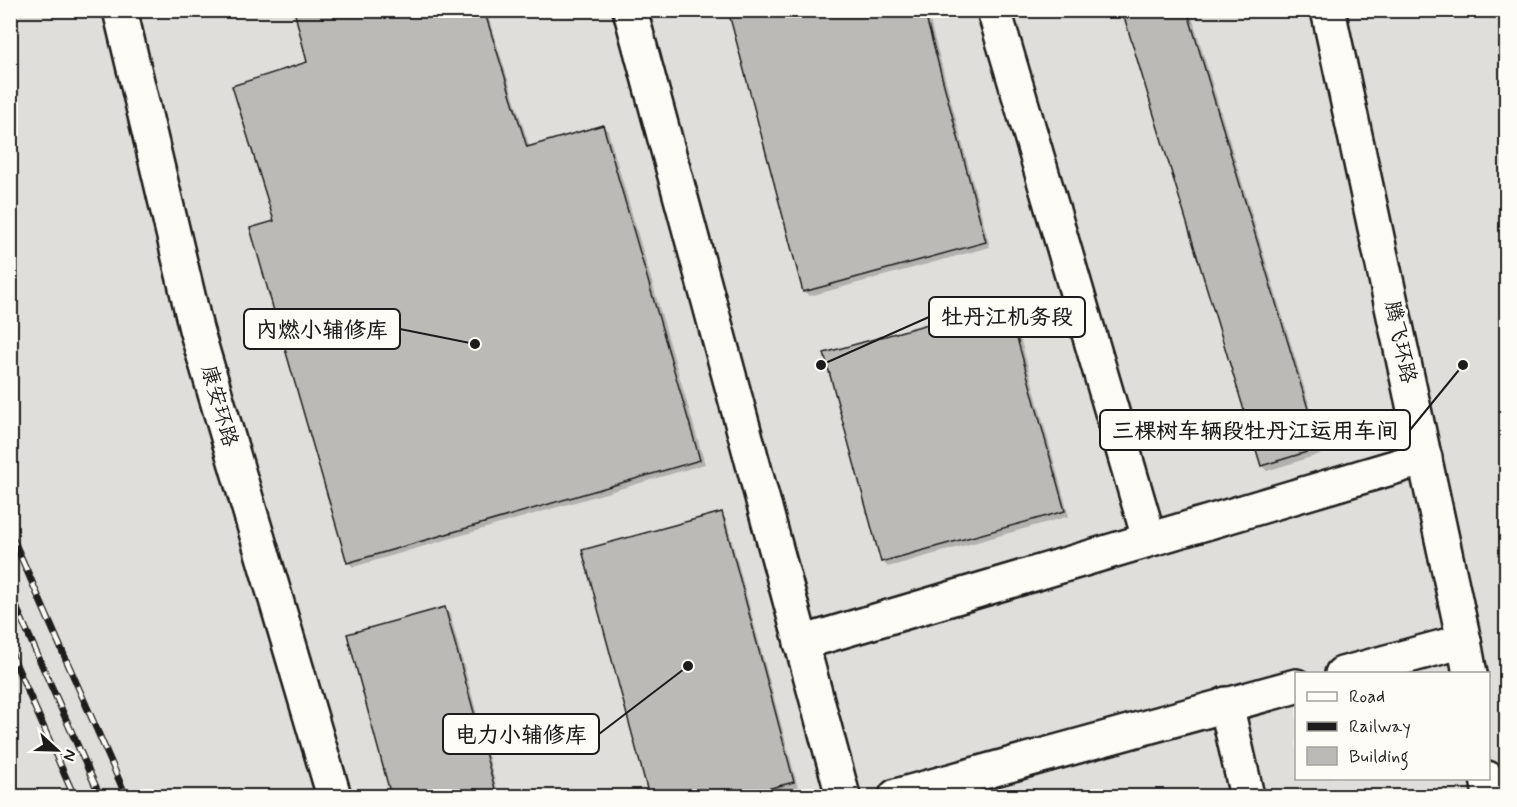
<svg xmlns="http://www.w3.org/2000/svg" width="1517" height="807" font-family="Mynerve,'LXGW WenKai TC',sans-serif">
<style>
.built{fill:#e0deda;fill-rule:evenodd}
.shadow{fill:#0003}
.building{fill:#bbbab6;stroke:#1c1c1c;stroke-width:1.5}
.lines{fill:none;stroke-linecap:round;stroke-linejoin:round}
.minor-casing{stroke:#1c1c1c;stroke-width:38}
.minor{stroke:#fdfcf7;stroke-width:33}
.rail-casing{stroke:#1c1c1c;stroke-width:7}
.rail{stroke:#fdfcf7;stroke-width:4.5;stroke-dasharray:14;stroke-linecap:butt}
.labels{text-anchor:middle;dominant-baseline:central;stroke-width:6;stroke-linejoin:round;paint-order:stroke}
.street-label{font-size:21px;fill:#1c1c1c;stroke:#fdfcf7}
.leader{fill:none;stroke:#1c1c1c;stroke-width:2}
.callout-dot{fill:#1c1c1c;stroke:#fdfcf7;stroke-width:2}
.callout{fill:#fdfcf7;stroke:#1c1c1c;stroke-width:2}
.callout-label{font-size:22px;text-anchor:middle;font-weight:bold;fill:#1c1c1c}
</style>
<rect width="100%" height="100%" fill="#f0eeea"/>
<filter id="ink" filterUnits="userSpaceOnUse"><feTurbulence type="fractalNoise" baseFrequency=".0167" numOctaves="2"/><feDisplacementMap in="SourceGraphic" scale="12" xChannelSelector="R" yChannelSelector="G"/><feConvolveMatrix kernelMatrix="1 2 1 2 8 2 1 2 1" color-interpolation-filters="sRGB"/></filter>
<g filter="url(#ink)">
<g class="built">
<path d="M 10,11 L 125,11 L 336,796 L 11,796 Z"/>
<path d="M 127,11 L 1506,11 L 1506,796 L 338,796 ZM 1296,674 L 1488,674 L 1488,778 L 1296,778 Z"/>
</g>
<g class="shadow">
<path d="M 295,10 L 486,10 L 530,148 L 603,126 L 608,131 L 705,464 L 353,567 L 348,562 L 276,222 L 309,63 Z"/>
<path d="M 730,10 L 927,10 L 990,247 L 810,296 L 805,291 Z"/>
<path d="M 1124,10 L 1190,10 L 1324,453 L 1267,471 L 1262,466 Z"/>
<path d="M 1007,303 L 1012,308 L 1069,516 L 888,567 L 883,562 L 826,354 Z"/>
<path d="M 721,514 L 726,519 L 798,787 L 762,796 L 650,796 L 584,551 Z"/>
<path d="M 445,609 L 450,614 L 499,796 L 393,796 L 349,635 Z"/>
</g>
<g class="building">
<path d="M 294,10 L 484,10 L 527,147 L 603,125 L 700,460 L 347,563 L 250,228 L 274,221 L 232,86 L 307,62 Z"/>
<path d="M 728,10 L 924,10 L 986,242 L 803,292 Z"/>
<path d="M 1122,10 L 1187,10 L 1320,448 L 1261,466 Z"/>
<path d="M 1007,302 L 1065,511 L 881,562 L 824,353 Z"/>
<path d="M 722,512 L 794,782 L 740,796 L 649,796 L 582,550 Z"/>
<path d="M 445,607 L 497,796 L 391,796 L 347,634 Z"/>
</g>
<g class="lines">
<g class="minor-casing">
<g id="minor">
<path d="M 120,10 L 196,329 L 334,796"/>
<path d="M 630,10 L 843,796"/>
<path d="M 994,10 L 1149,538"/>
<path d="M 1328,10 L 1464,641 L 1470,674"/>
<path d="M 801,643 L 1425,458"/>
<path d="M 1342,674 L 1464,641"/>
<path d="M 1226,704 L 1247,796"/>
<path d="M 1487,778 L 1490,796"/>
<path d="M 896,796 L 1296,686"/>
</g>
</g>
<use href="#minor" class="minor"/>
<g class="rail-casing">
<g id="rail">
<path d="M 10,532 L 126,796"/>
<path d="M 10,593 L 100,796"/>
<path d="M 10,651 L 74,796"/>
</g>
</g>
<use href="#rail" class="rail"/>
</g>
</g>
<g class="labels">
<g class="street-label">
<text transform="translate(1400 342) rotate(78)">腾飞环路</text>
<text transform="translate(219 406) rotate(74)">康安环路</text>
</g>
</g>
<path class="leader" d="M821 365L929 317M475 344L400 329M1463 365L1410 430M688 666L599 734"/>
<g class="callout-dot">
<circle cx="821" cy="365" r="6"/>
<circle cx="475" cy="344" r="6"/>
<circle cx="1463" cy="365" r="6"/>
<circle cx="688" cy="666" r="6"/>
</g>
<g class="callout">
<rect x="929" y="297" width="156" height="40" rx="6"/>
<rect x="244" y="309" width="156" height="40" rx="6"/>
<rect x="1100" y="410" width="310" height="40" rx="6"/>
<rect x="443" y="714" width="156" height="40" rx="6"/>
</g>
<g class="callout-label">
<text x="1007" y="324">牡丹江机务段</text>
<text x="322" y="337">内燃小辅修库</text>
<text x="1255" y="438">三棵树车辆段牡丹江运用车间</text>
<text x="521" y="742">电力小辅修库</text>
</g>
<rect width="1517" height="807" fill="none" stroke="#fdfcf7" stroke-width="36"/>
<rect x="18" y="18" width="1481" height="771" fill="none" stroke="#1c1c1c" stroke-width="2" filter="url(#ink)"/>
<rect x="1295" y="672" width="195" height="108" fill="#fdfcf7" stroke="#a3a29f" stroke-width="1.5"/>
<rect x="1307" y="692" width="30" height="9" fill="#fdfcf7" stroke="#a3a29f" stroke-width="1.5"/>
<text x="1349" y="702" font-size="18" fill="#1c1c1c">Road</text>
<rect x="1307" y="722" width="30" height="9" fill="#1c1c1c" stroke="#a3a29f" stroke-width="1.5"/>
<text x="1349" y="732" font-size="18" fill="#1c1c1c">Railway</text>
<rect x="1307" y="747" width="30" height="18" fill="#bbbab6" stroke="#a3a29f" stroke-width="1.5"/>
<text x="1349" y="762" font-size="18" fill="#1c1c1c">Building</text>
<g transform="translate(57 750) rotate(112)" stroke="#fdfcf7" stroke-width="4.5" paint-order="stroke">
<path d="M0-4.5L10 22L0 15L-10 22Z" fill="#1c1c1c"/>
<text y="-9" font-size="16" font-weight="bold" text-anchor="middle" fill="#1c1c1c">N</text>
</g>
</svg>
